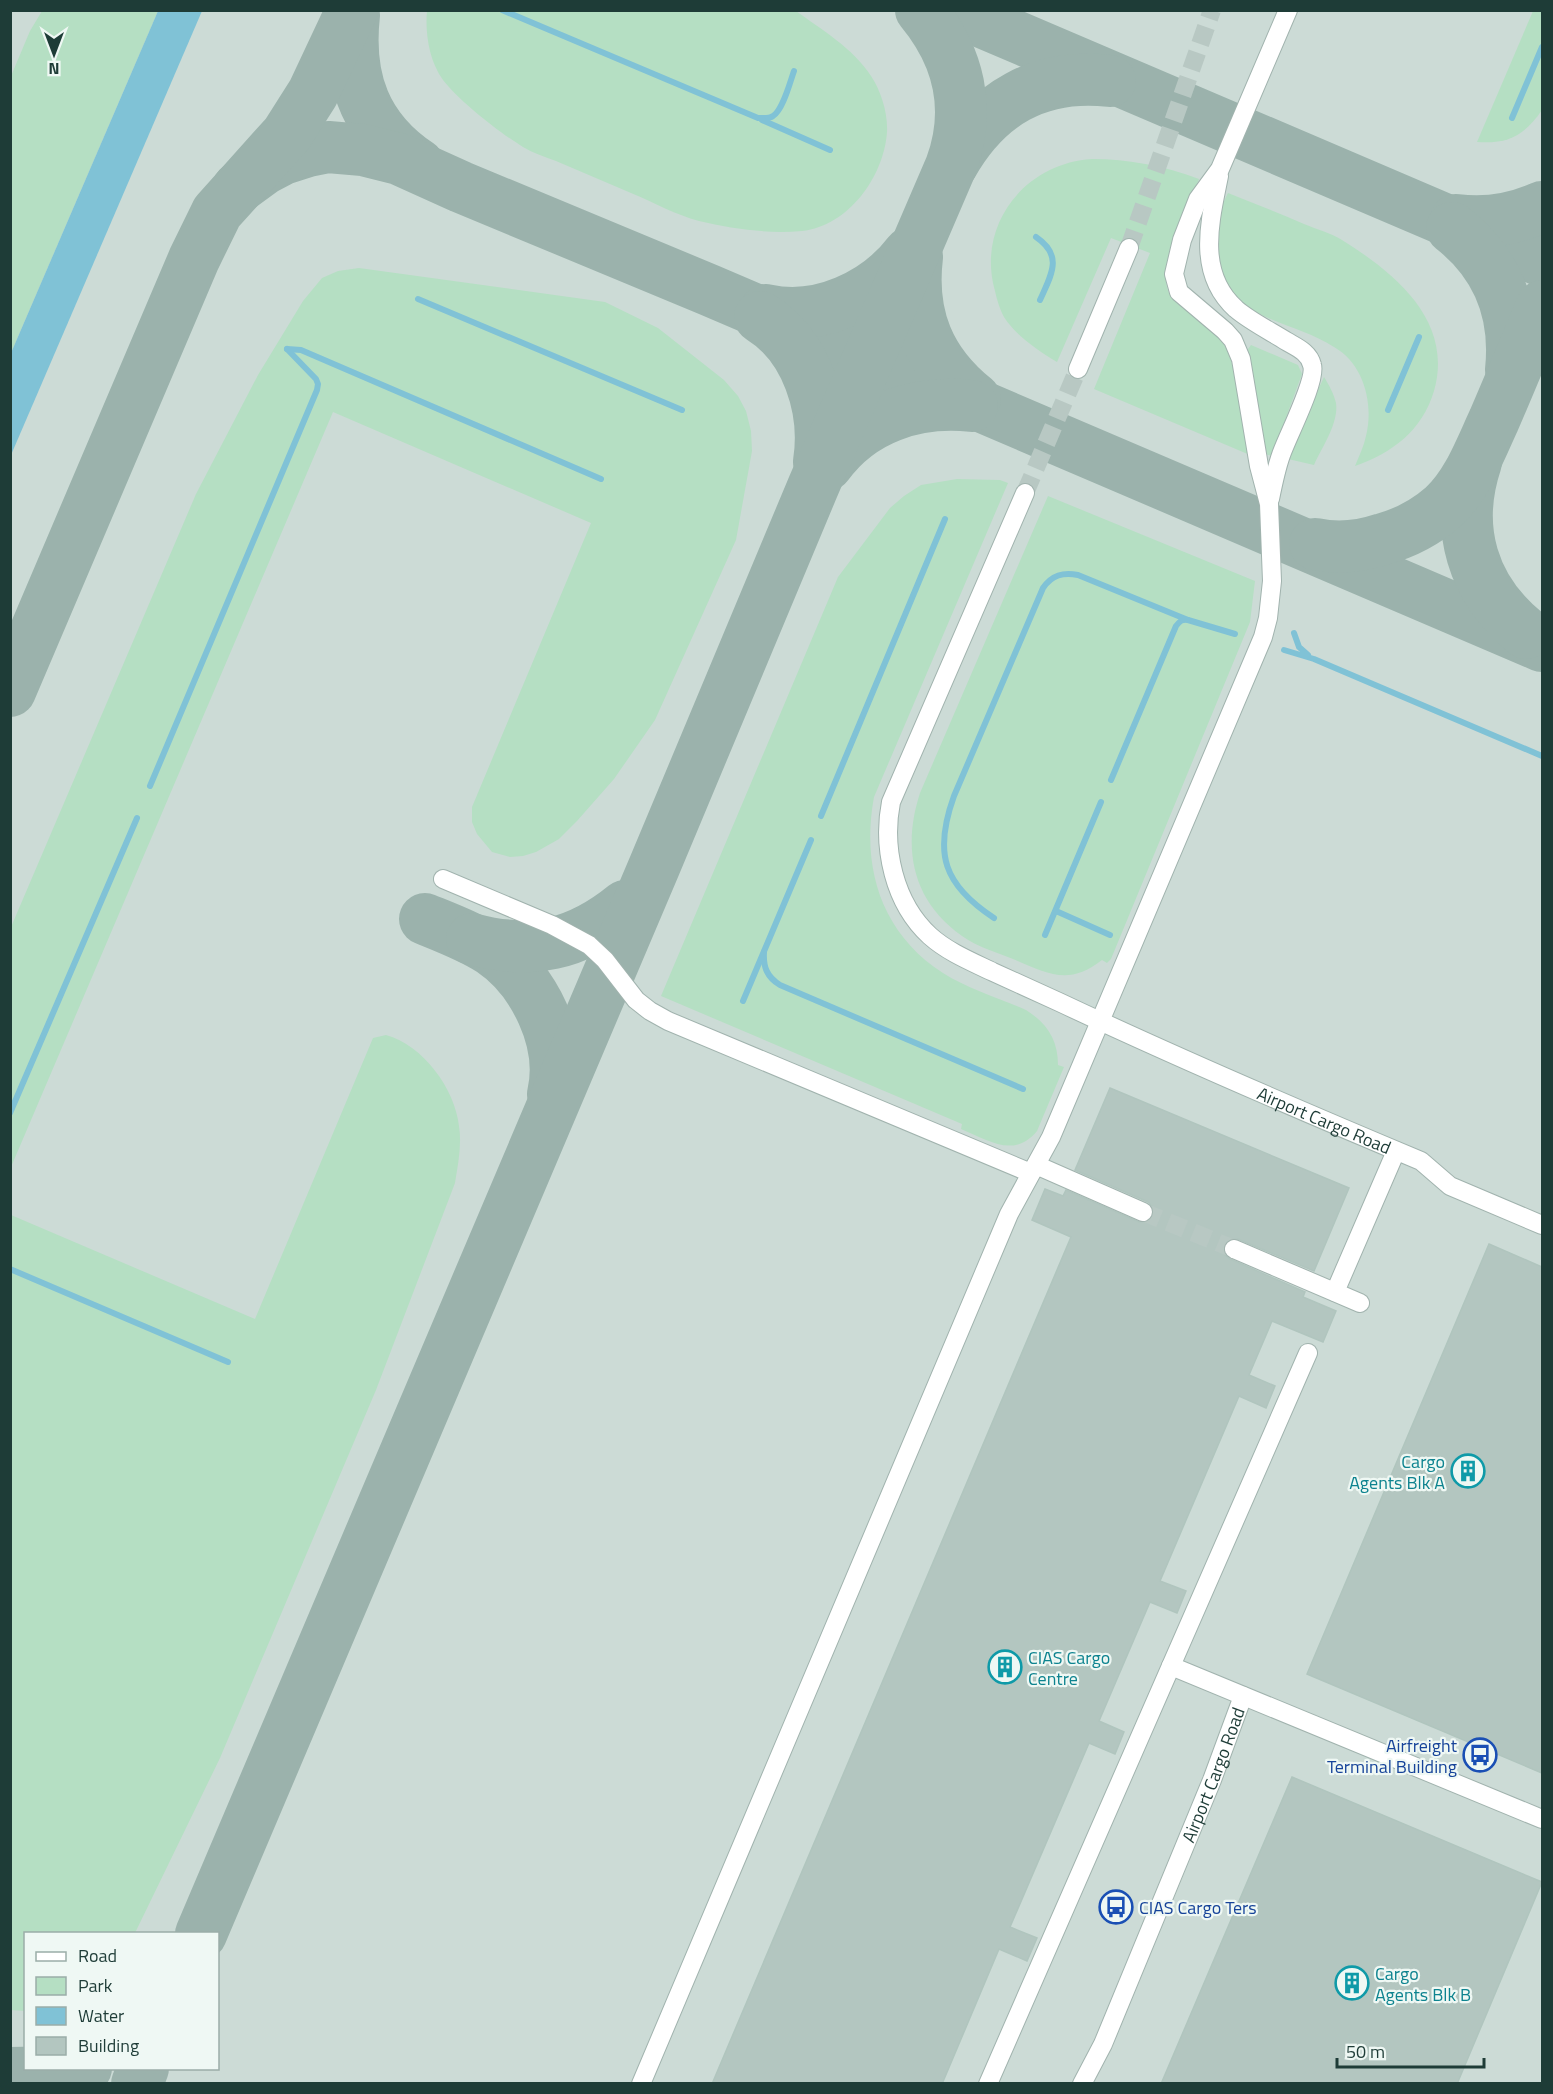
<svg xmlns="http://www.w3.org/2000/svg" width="1553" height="2094" font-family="'Titillium Web',sans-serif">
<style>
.built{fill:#ccdbd6;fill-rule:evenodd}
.green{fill:#b5dfc3}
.water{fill:#80c2d6}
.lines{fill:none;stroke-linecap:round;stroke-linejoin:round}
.stream{stroke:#80c2d6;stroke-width:6}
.taxiway{stroke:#9bb2ac;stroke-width:52}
.building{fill:#b3c6c0;stroke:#b0c5be;stroke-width:1.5}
.minor-tunnel{stroke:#b8c8c3;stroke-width:18;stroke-dasharray:18 9;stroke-linecap:butt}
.minor-casing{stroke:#a1b3ae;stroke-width:20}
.minor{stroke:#fff;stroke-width:18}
.labels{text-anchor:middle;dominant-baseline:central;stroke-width:4.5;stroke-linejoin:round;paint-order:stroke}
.street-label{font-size:18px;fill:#1e3c37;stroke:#eff8f4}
.culture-label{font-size:18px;fill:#0d838f;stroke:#eff8f4;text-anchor:start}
.transit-label{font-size:18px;fill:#164399;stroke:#eff8f4;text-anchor:end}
</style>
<rect width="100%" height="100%" fill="#deebe6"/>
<path class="built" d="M 11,11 L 1542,11 L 1542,2083 L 11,2084 ZM 26,1934 L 218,1934 L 218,2068 L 26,2068 Z"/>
<g class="green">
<path d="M 42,11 L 158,11 L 11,353 L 11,76 L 30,31 Z"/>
<path d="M 427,11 L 796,11 C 822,30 853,48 871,76 C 881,91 888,113 887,132 C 884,176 849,226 802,231 C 767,234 732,229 699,221 C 676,215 653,202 631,193 C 606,182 581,172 556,161 C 545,157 533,153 523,147 C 500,133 459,101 443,80 C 429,61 425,33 427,11 Z"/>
<path d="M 1533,11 L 1542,11 L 1542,110 C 1524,136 1508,144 1477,142 Z"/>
<path d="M 1092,159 C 1128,159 1166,166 1199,179 C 1188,207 1150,273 1173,299 C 1186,313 1213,324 1222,340 C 1239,370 1244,420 1250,455 L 1094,389 L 1150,253 L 1111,238 L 1057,362 C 1039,351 1016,336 1004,317 C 1000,310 997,300 995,291 C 976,225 1025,163 1092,159 Z"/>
<path d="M 1228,193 C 1253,203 1279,213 1304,224 C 1316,229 1331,233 1342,240 C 1395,273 1454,321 1434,391 C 1422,431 1392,453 1355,466 C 1359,456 1364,446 1366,436 C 1374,404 1364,364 1334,347 C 1309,331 1279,325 1254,311 C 1221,293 1211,248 1219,214 C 1221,207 1225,199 1228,193 Z"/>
<path d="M 359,268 L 605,302 L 658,328 L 724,380 L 738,396 L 746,411 L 751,431 L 752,451 L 736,540 L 655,720 L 614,779 L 577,821 L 559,839 L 536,852 L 523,856 L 510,857 L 492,852 L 477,834 L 472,822 L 472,807 L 591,523 L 333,412 L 11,1167 L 11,927 L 196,494 L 258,375 L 303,301 L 322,278 L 338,271 Z"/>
<path d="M 1251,345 L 1298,365 L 1302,374 L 1272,456 L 1265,454 L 1248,349 Z"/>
<path d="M 1324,377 C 1329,385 1334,394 1336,403 C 1339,423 1322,447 1314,465 L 1288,459 L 1293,443 Z"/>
<path d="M 957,479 L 1000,480 L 1008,483 L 874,797 C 861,867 881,933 943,973 C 968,989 999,998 1026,1010 C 1047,1023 1058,1040 1058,1065 L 1064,1067 L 1037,1131 C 1014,1159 988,1140 961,1129 L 962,1124 L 661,996 L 838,577 L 890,508 L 904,496 L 921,485 Z"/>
<path d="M 1048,496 L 1255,581 L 1250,622 L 1111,959 L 1107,963 L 1102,960 C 1069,986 1048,974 1013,959 C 996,952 977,947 962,936 C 912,901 902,848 920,793 Z"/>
<path d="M 386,1035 C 423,1045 455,1089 459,1126 C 462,1145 458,1164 455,1183 L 376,1390 L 220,1758 L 135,1933 L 26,1934 L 25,2011 L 11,2010 L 11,1215 L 255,1319 L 373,1038 Z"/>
</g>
<path class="water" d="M 158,11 L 202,11 L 11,455 L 11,353 Z"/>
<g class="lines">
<g class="stream">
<path d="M 502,10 L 758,118 C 763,118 769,119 773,116 C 783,110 790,82 794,71"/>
<path d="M 1512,118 L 1542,47"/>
<path d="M 762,120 L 830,150"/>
<path d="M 1036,237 C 1064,256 1051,275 1040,300"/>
<path d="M 418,299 L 682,410"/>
<path d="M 287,349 L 301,350 L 601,479"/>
<path d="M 1388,410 L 1419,337"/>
<path d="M 1294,633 L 1299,647 L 1308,655"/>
<path d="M 1284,650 L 1314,659 L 1542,756"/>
<path d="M 1111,780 L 1176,626 C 1180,621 1182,619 1188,620 L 1235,634"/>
<path d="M 150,786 L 317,390 L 318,384 L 316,379 L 287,349"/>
<path d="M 821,816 L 945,519"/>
<path d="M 1056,911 L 1110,935"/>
<path d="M 994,918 C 944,885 933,854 954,796 L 1043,588 C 1052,575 1063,572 1078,575 L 1188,620"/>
<path d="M 1045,935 L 1101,802"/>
<path d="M 764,952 C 763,967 767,977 780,985 L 1023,1089"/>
<path d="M 743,1001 L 811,840"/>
<path d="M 10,1113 L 137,818"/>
<path d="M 10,1269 L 228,1362"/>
</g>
<g class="taxiway">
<path d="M 954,10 L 1542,261"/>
<path d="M 354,15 C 347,79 365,129 419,165"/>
<path d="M 952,165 C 987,103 1039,73 1110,81"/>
<path d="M 238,188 L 264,169 L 283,159 L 308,151 L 328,147 L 363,150 L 399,159 L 461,187 L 709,290 L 1542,646"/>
<path d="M 1456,220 C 1486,224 1515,219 1542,207"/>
<path d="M 1452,228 C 1498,264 1517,312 1511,370"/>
<path d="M 917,257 C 910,316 929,362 975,399"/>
<path d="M 766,310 C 819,322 877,295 909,253"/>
<path d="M 760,317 C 807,346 827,409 819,462"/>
<path d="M 1476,462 C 1454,528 1472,589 1526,633"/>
<path d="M 827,465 C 861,418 916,400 972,406"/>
<path d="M 1315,544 C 1338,549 1362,546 1383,539 C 1405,533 1426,522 1443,507 C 1468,484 1480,450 1494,420 C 1510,383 1526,344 1542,306"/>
<path d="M 10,691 L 194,259 L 217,212 L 287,134 L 313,93 L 352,10"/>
<path d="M 425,919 C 447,928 471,937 491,950 C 534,979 565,1042 553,1094"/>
<path d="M 472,939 C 532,955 577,945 625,906"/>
<path d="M 201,1934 L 654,867 L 813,487 L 951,166 C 972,109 959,56 921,10"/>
<path d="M 10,2073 L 67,2072 L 86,2068"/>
<path d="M 137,2084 L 143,2068"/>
</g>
</g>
<g class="building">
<path d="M 1110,1088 L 1349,1188 L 1314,1271 L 1238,1239 L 1227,1240 L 1223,1250 L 1225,1255 L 1230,1259 L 1305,1292 L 1303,1297 L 1336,1311 L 1323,1342 L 1272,1321 L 1249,1375 L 1275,1386 L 1266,1408 L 1239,1396 L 1160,1581 L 1186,1591 L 1177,1613 L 1150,1602 L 1099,1721 L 1124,1732 L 1115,1754 L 1089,1743 L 1010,1927 L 1037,1938 L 1027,1961 L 999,1949 L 942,2084 L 712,2084 L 1071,1237 L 1032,1220 L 1045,1189 L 1063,1196 L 1066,1190 L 1139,1222 L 1149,1221 L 1153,1216 L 1152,1206 L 1148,1202 L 1075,1170 Z"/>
<path d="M 1489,1244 L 1542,1267 L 1542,1773 L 1307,1674 Z"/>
<path d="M 1292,1777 L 1542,1882 L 1457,2084 L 1161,2084 Z"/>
</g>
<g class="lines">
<g class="minor-tunnel">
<path d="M 1129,248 L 1212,10"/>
<path d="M 1025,493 L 1078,369"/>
<path d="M 1143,1212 L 1234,1249"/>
</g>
<g class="minor-casing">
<g id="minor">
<path d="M 1219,176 C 1210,221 1196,273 1236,309 C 1250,321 1270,331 1286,341 C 1296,347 1309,352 1312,365 C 1317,380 1287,437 1281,455 C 1276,469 1273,484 1270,499"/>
<path d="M 1078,369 L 1129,248"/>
<path id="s1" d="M 1025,493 L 891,802 C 882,848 894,903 930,936 C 948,952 970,961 993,972 C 1015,982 1037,992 1059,1002 C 1178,1058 1299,1110 1421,1161 L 1450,1186 L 1542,1225"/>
<path d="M 443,879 L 552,925 L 589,945 L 605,960 L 636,1000 L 650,1011 L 668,1021 L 1031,1173"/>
<path d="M 1036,1165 L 1143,1212"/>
<path d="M 1234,1249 L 1360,1303"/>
<path d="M 1335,1292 L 1396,1151"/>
<path d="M 1171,1666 L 1542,1819"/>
<path d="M 641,2084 L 1009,1214 L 1051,1137 L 1263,637 L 1268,618 L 1272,581 L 1269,504 L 1259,466 L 1241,359 L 1233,340 L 1225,331 L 1179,292 L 1174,274 L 1182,240 L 1198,199 L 1220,169 L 1288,10"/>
<path d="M 988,2084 L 1308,1353"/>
<path id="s2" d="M 1082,2084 L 1103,2044 L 1212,1780 L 1243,1696"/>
</g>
</g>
<use href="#minor" class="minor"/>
</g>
<defs>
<g id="building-ring" transform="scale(1.725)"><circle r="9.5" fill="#eff8f4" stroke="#0f9aa8" stroke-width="1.5"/><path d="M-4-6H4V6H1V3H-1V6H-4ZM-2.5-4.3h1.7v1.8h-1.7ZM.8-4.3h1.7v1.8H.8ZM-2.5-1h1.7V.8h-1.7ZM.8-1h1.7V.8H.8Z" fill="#0f9aa8"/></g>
<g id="bus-ring" transform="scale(1.725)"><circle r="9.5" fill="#eff8f4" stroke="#1a4fb4" stroke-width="1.5"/><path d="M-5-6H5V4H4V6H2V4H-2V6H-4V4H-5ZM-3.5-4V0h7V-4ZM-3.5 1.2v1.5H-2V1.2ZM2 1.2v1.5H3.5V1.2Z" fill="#1a4fb4"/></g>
</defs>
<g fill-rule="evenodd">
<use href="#building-ring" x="1468" y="1471"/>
<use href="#building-ring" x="1005" y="1667"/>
<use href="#bus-ring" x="1480" y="1755"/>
<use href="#bus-ring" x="1116" y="1907"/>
<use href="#building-ring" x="1352" y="1983"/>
</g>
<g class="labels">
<g class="street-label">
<text stroke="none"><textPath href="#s1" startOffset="918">Airport Cargo Road</textPath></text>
<text stroke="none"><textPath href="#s2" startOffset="336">Airport Cargo Road</textPath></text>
</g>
<g class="culture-label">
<text x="1445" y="1461" text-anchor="end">Cargo<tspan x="1445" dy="21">Agents Blk A</tspan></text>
<text x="1028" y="1657">CIAS Cargo<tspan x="1028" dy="21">Centre</tspan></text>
<text x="1375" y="1973">Cargo<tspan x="1375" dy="21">Agents Blk B</tspan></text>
</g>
<g class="transit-label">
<text x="1457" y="1745">Airfreight<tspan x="1457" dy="21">Terminal Building</tspan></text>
<text x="1139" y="1907" text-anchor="start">CIAS Cargo Ters</text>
</g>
</g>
<rect width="1553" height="2094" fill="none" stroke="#1e3c37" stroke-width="24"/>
<rect x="24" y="1932" width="195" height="138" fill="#eff8f4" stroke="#9bada8" stroke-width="1.5"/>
<rect x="36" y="1952" width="30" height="9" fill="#ffffff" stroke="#9bada8" stroke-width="1.5"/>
<text x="78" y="1962" font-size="18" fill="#1e3c37">Road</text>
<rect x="36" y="1977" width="30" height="18" fill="#b5dfc3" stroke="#9bada8" stroke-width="1.5"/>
<text x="78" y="1992" font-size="18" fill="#1e3c37">Park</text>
<rect x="36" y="2007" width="30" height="18" fill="#80c2d6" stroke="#9bada8" stroke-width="1.5"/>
<text x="78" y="2022" font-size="18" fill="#1e3c37">Water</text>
<rect x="36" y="2037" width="30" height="18" fill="#b3c6c0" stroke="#9bada8" stroke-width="1.5"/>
<text x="78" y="2052" font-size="18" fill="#1e3c37">Building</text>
<g transform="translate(54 54) rotate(180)" stroke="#eff8f4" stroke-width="4.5" paint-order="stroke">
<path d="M0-4.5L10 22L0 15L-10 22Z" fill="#1e3c37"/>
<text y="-9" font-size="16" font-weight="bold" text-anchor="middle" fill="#1e3c37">N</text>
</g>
<path d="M1337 2058v9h147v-9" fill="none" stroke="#1e3c37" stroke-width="3"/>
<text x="1346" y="2058" font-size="18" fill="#1e3c37" stroke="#eff8f4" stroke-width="4.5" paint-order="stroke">50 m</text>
</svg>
